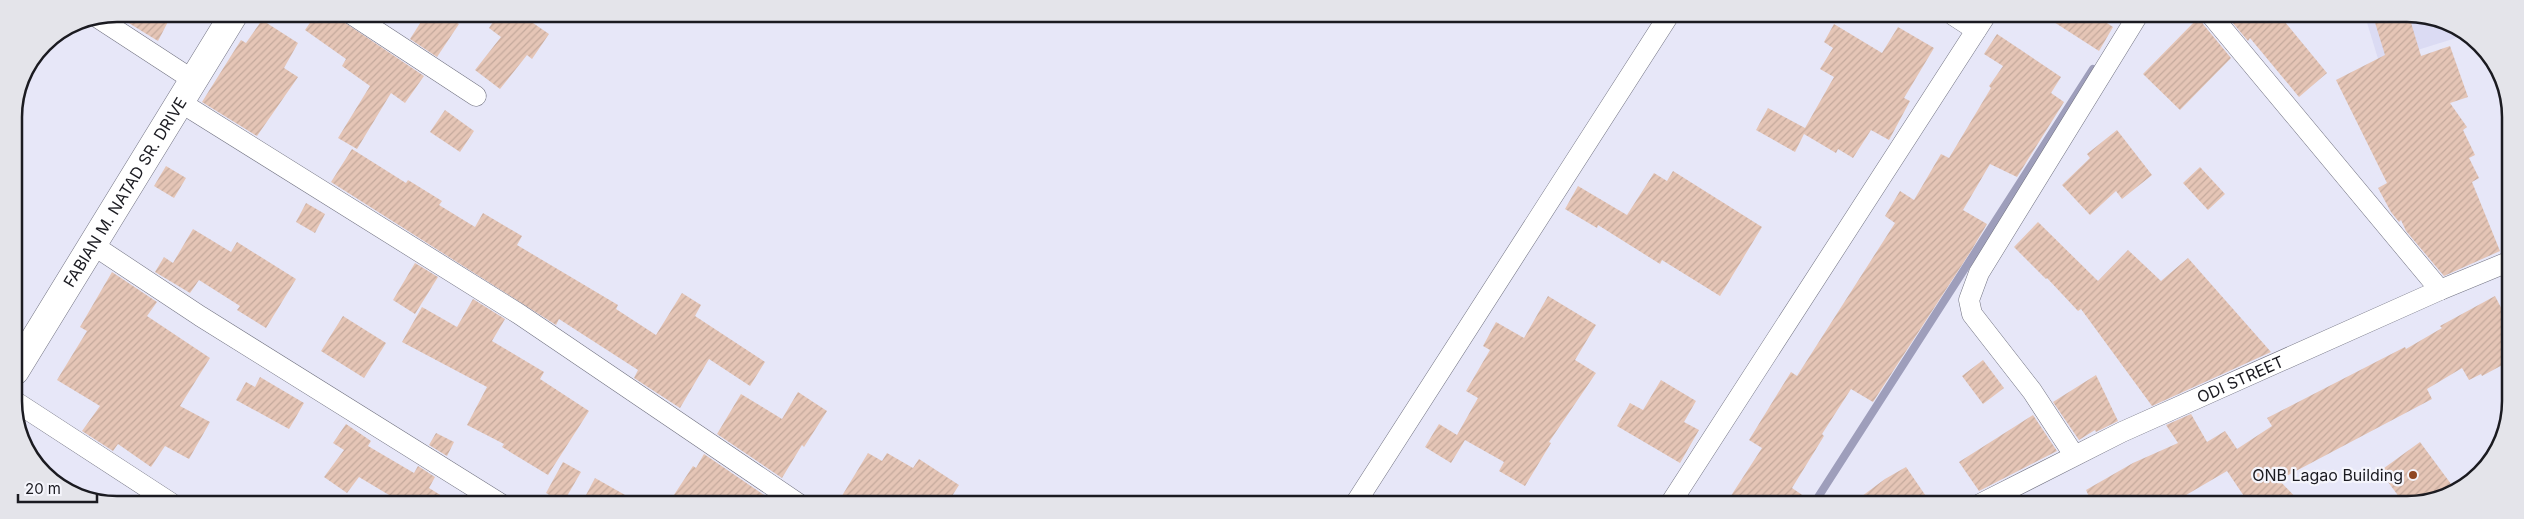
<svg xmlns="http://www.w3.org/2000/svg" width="2524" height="519" font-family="Inter,sans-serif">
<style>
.built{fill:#dbdbf3}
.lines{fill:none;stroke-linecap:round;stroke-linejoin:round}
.stream{stroke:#9e9ebb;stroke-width:8}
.building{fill:url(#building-hatch)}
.street-casing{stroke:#727382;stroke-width:21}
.secondary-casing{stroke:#727382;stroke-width:29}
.street{stroke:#fff;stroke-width:20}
.secondary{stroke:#fff;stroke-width:28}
.poi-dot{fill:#8f4723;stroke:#f5f5fc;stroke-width:2}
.labels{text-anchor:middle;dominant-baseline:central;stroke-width:4.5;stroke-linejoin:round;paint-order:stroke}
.street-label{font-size:16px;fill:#1b1b21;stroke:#f5f5fc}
.poi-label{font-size:16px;fill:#1b1b21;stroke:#f5f5fc;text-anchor:end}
.rim{fill:none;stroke:#1b1b21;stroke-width:2.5}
</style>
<defs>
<pattern id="building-hatch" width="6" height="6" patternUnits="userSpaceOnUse" patternTransform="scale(1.25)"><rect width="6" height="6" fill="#e5c5b6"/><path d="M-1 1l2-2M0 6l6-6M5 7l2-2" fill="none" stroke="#c4a99c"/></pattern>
</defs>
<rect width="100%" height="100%" fill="#e7e7f8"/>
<path class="built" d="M 2365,16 L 2427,16 L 2453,30 L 2456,38 L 2379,62 Z"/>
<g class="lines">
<path class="stream" d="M 1813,505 L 2093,69"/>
</g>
<g class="building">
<path d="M 114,14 L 172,14 L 158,41 Z"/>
<path d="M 316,14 L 332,14 L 424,76 L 405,103 L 391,93 L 357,149 L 338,138 L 370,86 L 342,66 L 346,59 L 305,30 Z"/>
<path d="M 426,14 L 443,14 L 459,24 L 437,57 L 410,39 Z"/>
<path d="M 498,14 L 520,14 L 549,34 L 532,59 L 527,55 L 500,89 L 475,70 L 501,37 L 489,28 Z"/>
<path d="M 2043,15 L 2095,15 L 2113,27 L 2099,51 Z"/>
<path d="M 2200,16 L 2203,24 L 2231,58 L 2180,110 L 2143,74 Z"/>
<path d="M 2232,16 L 2280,16 L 2327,73 L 2299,97 L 2250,38 L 2248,41 L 2232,22 L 2235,20 Z"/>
<path d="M 2373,16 L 2409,16 L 2421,56 L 2450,46 L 2468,97 L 2450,103 L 2467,127 L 2463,130 L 2475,155 L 2469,158 L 2479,178 L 2472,182 L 2500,251 L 2444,276 L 2406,231 L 2401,220 L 2399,222 L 2391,212 L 2378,188 L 2387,183 L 2336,80 L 2385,55 Z"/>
<path d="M 262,20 L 298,43 L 284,68 L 298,77 L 257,136 L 202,102 L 241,40 L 246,43 Z"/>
<path d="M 1834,24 L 1882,53 L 1898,27 L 1934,48 L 1904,98 L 1910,101 L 1889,140 L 1871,130 L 1853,158 L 1838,149 L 1836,153 L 1804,134 L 1795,152 L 1756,130 L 1768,108 L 1805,128 L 1834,77 L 1820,69 L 1833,48 L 1824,42 Z"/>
<path d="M 1997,34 L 2061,77 L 2051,93 L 2064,102 L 2017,177 L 1990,164 L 1963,210 L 1987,224 L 1971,251 L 1873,402 L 1851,389 L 1822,434 L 1824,436 L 1792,488 L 1817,505 L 1725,505 L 1762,448 L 1749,440 L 1791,372 L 1797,376 L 1895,223 L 1885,216 L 1900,191 L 1914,200 L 1941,154 L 1949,158 L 1991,88 L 1989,86 L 2003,66 L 1984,54 Z"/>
<path d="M 445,110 L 474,131 L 460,152 L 430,132 Z"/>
<path d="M 2117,130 L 2152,175 L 2122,199 L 2116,191 L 2090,215 L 2062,185 L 2090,158 L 2087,154 Z"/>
<path d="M 352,149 L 406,183 L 408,180 L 442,201 L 439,205 L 475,227 L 483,213 L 522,236 L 517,245 L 618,305 L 616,309 L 656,335 L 682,293 L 701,305 L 695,316 L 765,362 L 750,386 L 709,359 L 680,408 L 634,378 L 638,370 L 559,319 L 556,325 L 331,182 Z"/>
<path d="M 166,166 L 186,178 L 174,198 L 154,186 Z"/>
<path d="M 2200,167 L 2225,194 L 2208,210 L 2183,183 Z"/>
<path d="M 1673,171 L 1762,227 L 1720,296 L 1662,260 L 1660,264 L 1598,225 L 1597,228 L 1565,209 L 1578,186 L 1627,215 L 1654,173 L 1667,181 Z"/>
<path d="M 306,203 L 325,214 L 315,233 L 296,222 Z"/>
<path d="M 2038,222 L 2098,281 L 2128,250 L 2161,281 L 2188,258 L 2271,352 L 2152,406 L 2081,309 L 2078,311 L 2047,278 L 2046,279 L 2014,247 Z"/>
<path d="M 193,229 L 231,252 L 237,242 L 296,279 L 266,328 L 237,310 L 240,306 L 199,280 L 190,293 L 155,272 L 164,257 L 173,263 Z"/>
<path d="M 415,263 L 438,277 L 415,314 L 393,300 Z"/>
<path d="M 112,272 L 157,302 L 147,316 L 210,358 L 180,406 L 210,422 L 189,459 L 165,446 L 151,467 L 118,444 L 113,451 L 82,431 L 100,406 L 57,380 L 87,331 L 80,327 Z"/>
<path d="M 1548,296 L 1596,325 L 1575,360 L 1596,373 L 1549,442 L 1551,443 L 1525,486 L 1499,471 L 1504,462 L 1465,440 L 1451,463 L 1425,447 L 1439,424 L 1457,435 L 1478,398 L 1466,391 L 1490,350 L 1483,346 L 1496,322 L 1524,338 Z"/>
<path d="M 2495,296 L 2508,321 L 2508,362 L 2482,376 L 2481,374 L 2469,380 L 2462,368 L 2427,389 L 2432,399 L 2279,480 L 2303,505 L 2250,505 L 2227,471 L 2181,498 L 2187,505 L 2093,505 L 2086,490 L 2133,463 L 2178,443 L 2166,425 L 2191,414 L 2207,442 L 2225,431 L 2237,449 L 2272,426 L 2267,418 L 2405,347 L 2406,349 L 2442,328 L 2440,326 Z"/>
<path d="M 473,299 L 505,319 L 492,341 L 544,372 L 540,379 L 589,411 L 548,475 L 502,447 L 504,444 L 467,425 L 487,387 L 402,342 L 422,307 L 457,327 Z"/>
<path d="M 343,316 L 386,343 L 364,378 L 321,351 Z"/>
<path d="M 1983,360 L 2004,388 L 1983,404 L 1962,376 Z"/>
<path d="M 2096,375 L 2118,421 L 2096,432 L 2095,430 L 2079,440 L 2053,402 Z"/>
<path d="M 260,377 L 304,403 L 289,429 L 236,400 L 246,382 L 255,387 Z"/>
<path d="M 1661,380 L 1696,401 L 1684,422 L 1699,430 L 1680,463 L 1617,426 L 1630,403 L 1643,410 Z"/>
<path d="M 798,392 L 827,411 L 804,447 L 802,445 L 782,478 L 717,434 L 741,394 L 782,419 Z"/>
<path d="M 2033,415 L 2057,451 L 1979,491 L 1959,462 Z"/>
<path d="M 346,424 L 371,441 L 368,446 L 414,473 L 418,466 L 435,477 L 429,488 L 455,504 L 404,504 L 359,477 L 347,493 L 324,477 L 344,450 L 333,443 Z"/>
<path d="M 436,433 L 454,442 L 447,456 L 429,445 Z"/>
<path d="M 2420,442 L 2454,488 L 2413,505 L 2405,505 L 2380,471 Z"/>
<path d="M 868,453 L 882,461 L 887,453 L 913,468 L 919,459 L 959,485 L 947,504 L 837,504 Z"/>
<path d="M 704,454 L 770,499 L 768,504 L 668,504 L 693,466 L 696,468 Z"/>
<path d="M 563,462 L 581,472 L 563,503 L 546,493 Z"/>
<path d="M 1906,467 L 1932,505 L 1850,505 L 1885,479 Z"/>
<path d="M 595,478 L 641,504 L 597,504 L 585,497 Z"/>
</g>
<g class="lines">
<g class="street-casing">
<g id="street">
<path d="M 351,14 L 476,96"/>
<path d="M 1953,15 L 1976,30"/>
<path d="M 2212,16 L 2440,290"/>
<path d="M 98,18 L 193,80"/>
<path d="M 180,102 L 519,314 L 799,504"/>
<path d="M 93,245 L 200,316 L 501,504"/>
<path d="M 16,402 L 171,503"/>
<path d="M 2074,455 L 2032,391 L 1972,314 L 1969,300 L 1979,273 L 2138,15"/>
<path d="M 1355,504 L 1669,15"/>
<path d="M 1670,504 L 1986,15"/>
<path id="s1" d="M 1978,505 L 2122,432 L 2440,290 L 2508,262"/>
</g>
</g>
<g class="secondary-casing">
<g id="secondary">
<path id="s2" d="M 15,371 L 234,14"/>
</g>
</g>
<use href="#street" class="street"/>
<use href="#secondary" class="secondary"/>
</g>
<circle class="poi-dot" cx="2413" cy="475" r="5"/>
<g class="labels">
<g class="street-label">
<text stroke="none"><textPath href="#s2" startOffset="210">FABIAN M. NATAD SR. DRIVE</textPath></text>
<text stroke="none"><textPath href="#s1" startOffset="291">ODI STREET</textPath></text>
</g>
<g class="poi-label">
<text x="2403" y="475">ONB Lagao Building</text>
</g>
</g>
<path d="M0 0H2524V519H0ZM117 22H2407A95 95 0 0 1 2502 117V401A95 95 0 0 1 2407 496H117A95 95 0 0 1 22 401V117A95 95 0 0 1 117 22Z" fill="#e4e4ea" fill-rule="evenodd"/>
<path class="rim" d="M117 22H2407A95 95 0 0 1 2502 117V401A95 95 0 0 1 2407 496H117A95 95 0 0 1 22 401V117A95 95 0 0 1 117 22Z"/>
<path d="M18 494v8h79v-8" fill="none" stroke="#1b1b21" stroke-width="2.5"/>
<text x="25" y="494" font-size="15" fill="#1b1b21" stroke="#f5f5fc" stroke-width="4" paint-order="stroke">20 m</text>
</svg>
